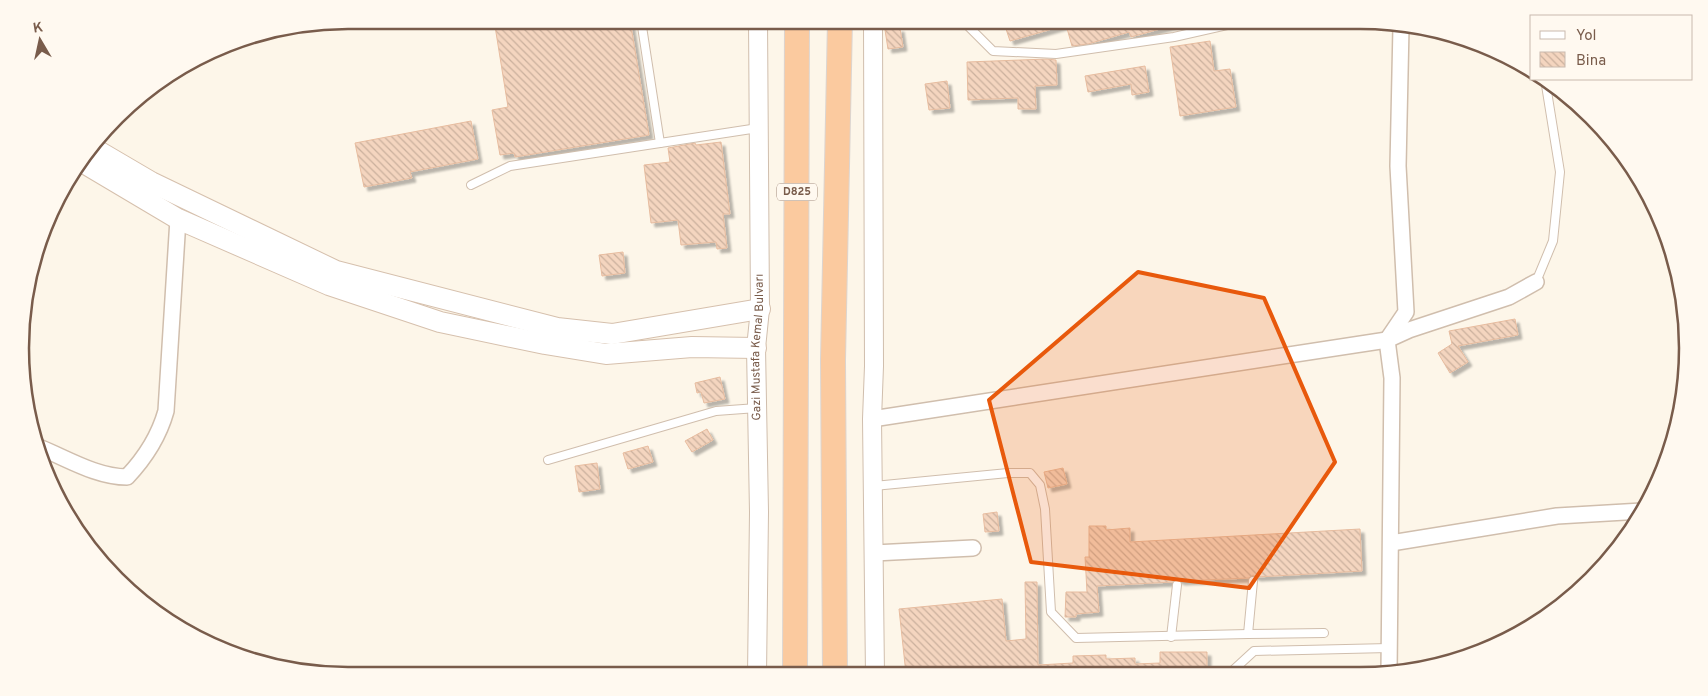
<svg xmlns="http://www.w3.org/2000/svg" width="1708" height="696" font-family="Overpass,sans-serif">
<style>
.building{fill:url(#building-back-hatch);stroke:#e7bc9f;filter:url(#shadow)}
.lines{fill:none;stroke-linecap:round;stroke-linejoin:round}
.service-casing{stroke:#d0bead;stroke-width:10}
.minor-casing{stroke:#d0bead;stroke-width:18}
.tertiary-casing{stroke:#d0bead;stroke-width:20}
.secondary-casing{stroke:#d6c0ad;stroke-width:22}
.trunk-casing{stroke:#dcd5d0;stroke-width:26}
.service{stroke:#fff;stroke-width:8}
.minor{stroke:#fff;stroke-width:15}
.tertiary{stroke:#fff;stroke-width:18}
.secondary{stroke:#fff;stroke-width:20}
.trunk{stroke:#fbca9f;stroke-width:24}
.marked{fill:#e8590c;fill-opacity:0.2;stroke:#e8590c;stroke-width:4;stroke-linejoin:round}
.labels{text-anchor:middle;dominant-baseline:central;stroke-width:4;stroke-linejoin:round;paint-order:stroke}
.shield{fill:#fff9f0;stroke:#a18b7c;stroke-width:1}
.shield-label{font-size:11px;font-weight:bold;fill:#795c4b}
.street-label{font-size:12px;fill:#795c4b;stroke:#fff9f0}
.rim{fill:none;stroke:#795c4b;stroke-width:2.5}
</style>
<defs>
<pattern id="building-back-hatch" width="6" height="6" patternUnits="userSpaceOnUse" patternTransform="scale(1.25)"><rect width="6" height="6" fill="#f4d5bf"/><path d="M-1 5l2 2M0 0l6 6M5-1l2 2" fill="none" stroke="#cab09d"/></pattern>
<filter id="shadow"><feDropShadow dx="4" dy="4" stdDeviation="1" flood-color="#0004"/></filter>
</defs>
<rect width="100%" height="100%" fill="#fdf6e9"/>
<g class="building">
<path d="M 494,20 L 630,20 L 649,135 L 515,157 L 514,153 L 500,155 L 492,110 L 508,107 Z"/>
<path d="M 1003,20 L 1180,20 L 1181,23 L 1131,37 L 1129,32 L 1088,44 L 1072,46 L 1066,25 L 1010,41 Z"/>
<path d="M 900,28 L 903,47 L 888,49 L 885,30 Z"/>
<path d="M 1210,41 L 1214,71 L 1230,69 L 1236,107 L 1180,116 L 1170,47 Z"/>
<path d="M 1047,59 L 1056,60 L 1057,85 L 1035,86 L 1036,109 L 1018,109 L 1018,98 L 968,100 L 967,62 Z"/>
<path d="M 1145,66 L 1149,92 L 1132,95 L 1131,84 L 1088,92 L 1085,76 Z"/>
<path d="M 947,81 L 950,108 L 929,110 L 925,84 Z"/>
<path d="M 471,121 L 478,159 L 410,172 L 412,178 L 364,187 L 355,143 Z"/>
<path d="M 721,142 L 730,214 L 723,214 L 727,248 L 717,249 L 716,242 L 681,245 L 678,220 L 651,223 L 644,165 L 670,162 L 668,148 L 695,143 L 696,145 Z"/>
<path d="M 623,252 L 625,273 L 602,276 L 599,255 Z"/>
<path d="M 1515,319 L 1518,335 L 1458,346 L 1468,362 L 1450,373 L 1438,353 L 1452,344 L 1449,331 Z"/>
<path d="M 720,377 L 725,399 L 704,403 L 701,392 L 697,393 L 695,383 Z"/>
<path d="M 707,429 L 713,440 L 692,452 L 685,441 Z"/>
<path d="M 648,446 L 653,462 L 628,469 L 623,453 Z"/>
<path d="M 597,463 L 600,489 L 579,492 L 575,466 Z"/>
<path d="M 1063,468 L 1067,484 L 1048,488 L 1044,472 Z"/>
<path d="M 997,512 L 999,531 L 985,532 L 983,514 Z"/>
<path d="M 1089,526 L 1106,526 L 1106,530 L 1130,528 L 1130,542 L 1360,529 L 1362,571 L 1257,577 L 1253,575 L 1249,578 L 1181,581 L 1177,579 L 1173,582 L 1097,586 L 1099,612 L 1076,614 L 1076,617 L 1065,617 L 1066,592 L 1087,592 L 1085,557 L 1089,557 Z"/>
<path d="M 1025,582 L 1037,582 L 1038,665 L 1073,663 L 1073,656 L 1106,655 L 1106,659 L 1135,658 L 1135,664 L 1160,663 L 1160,652 L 1207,652 L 1207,671 L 1165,672 L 1165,674 L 906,674 L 899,609 L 1002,599 L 1006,641 L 1026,639 Z"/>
</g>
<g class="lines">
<g class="service-casing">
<g id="service">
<path d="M 641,20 L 660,143"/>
<path d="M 962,20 L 993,51 L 1056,54 L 1174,37 L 1249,20"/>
<path d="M 873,24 L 914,20"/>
<path d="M 471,185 L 510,166 L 758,128"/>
<path d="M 1536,282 L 1553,241 L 1560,172 L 1545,79"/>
<path d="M 548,460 L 716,411 L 757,408"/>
<path d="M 874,486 L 1008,473 L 1030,473 L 1040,485 L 1045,509 L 1051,612 L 1076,638 L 1248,634 L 1324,633"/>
<path d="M 1248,634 L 1253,581"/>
<path d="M 1171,637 L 1177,585"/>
<path d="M 1229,674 L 1254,651 L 1389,648"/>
</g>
</g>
<g class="minor-casing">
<g id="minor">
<path d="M 872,419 L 1387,340 L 1409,330 L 1509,297 L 1536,282"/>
<path d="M 41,448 C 68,459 97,477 127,477 C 145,458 159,436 166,411 L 178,219"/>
<path d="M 1391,543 L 1557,516 L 1642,511"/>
<path d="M 874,553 L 973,548"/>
<path d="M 1389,673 L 1392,378 L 1387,340 L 1406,312 L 1398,166 L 1401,27"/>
</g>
</g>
<g class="tertiary-casing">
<g id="tertiary">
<path d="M 873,20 L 874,366 L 872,419 L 875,675"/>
<path id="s1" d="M 757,675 L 759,512 L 756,348 L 760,309 L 758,20"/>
</g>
</g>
<g class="secondary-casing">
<g id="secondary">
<path d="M 93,148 L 151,182 L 336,271 L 557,328 L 612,334 L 760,309"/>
<path d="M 82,162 L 178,219 L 329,285 L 440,322 L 545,344 L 606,354 L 692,347 L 756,348"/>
</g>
</g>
<g class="trunk-casing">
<g id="trunk">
<path d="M 795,675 L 797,20"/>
<path d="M 835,675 L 833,360 L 840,20"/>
</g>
</g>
<use href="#service" class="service"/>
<use href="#minor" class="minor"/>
<use href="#tertiary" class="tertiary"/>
<use href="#secondary" class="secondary"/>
<use href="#trunk" class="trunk"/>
</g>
<path class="marked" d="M 1138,272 L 1264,298 L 1335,462 L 1249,588 L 1031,562 L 989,400 Z"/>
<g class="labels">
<rect class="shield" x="777" y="183.5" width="40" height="17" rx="4"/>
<g class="shield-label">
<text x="797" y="192">D825</text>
</g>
<g class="street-label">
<text stroke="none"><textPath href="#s1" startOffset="328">Gazi Mustafa Kemal Bulvarı</textPath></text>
</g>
</g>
<path d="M0 0H1708V696H0ZM348 29H1360A319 319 0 0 1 1679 348V348A319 319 0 0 1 1360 667H348A319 319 0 0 1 29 348V348A319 319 0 0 1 348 29Z" fill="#fff9f0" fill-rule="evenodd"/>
<path class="rim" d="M348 29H1360A319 319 0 0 1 1679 348V348A319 319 0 0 1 1360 667H348A319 319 0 0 1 29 348V348A319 319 0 0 1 348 29Z"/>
<rect x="1530" y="15" width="162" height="65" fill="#fff9f0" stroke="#c9baae"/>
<rect x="1540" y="31" width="25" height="8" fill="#ffffff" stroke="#c9baae"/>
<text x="1576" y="40" font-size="15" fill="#795c4b">Yol</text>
<rect x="1540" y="52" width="25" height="15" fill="url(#building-back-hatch)" stroke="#c9baae"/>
<text x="1576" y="65" font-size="15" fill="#795c4b">Bina</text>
<g transform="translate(40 40) rotate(351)" stroke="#fff9f0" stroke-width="4" paint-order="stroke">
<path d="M0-4L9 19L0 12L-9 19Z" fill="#795c4b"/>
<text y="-8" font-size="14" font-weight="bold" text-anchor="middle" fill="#795c4b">K</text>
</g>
</svg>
